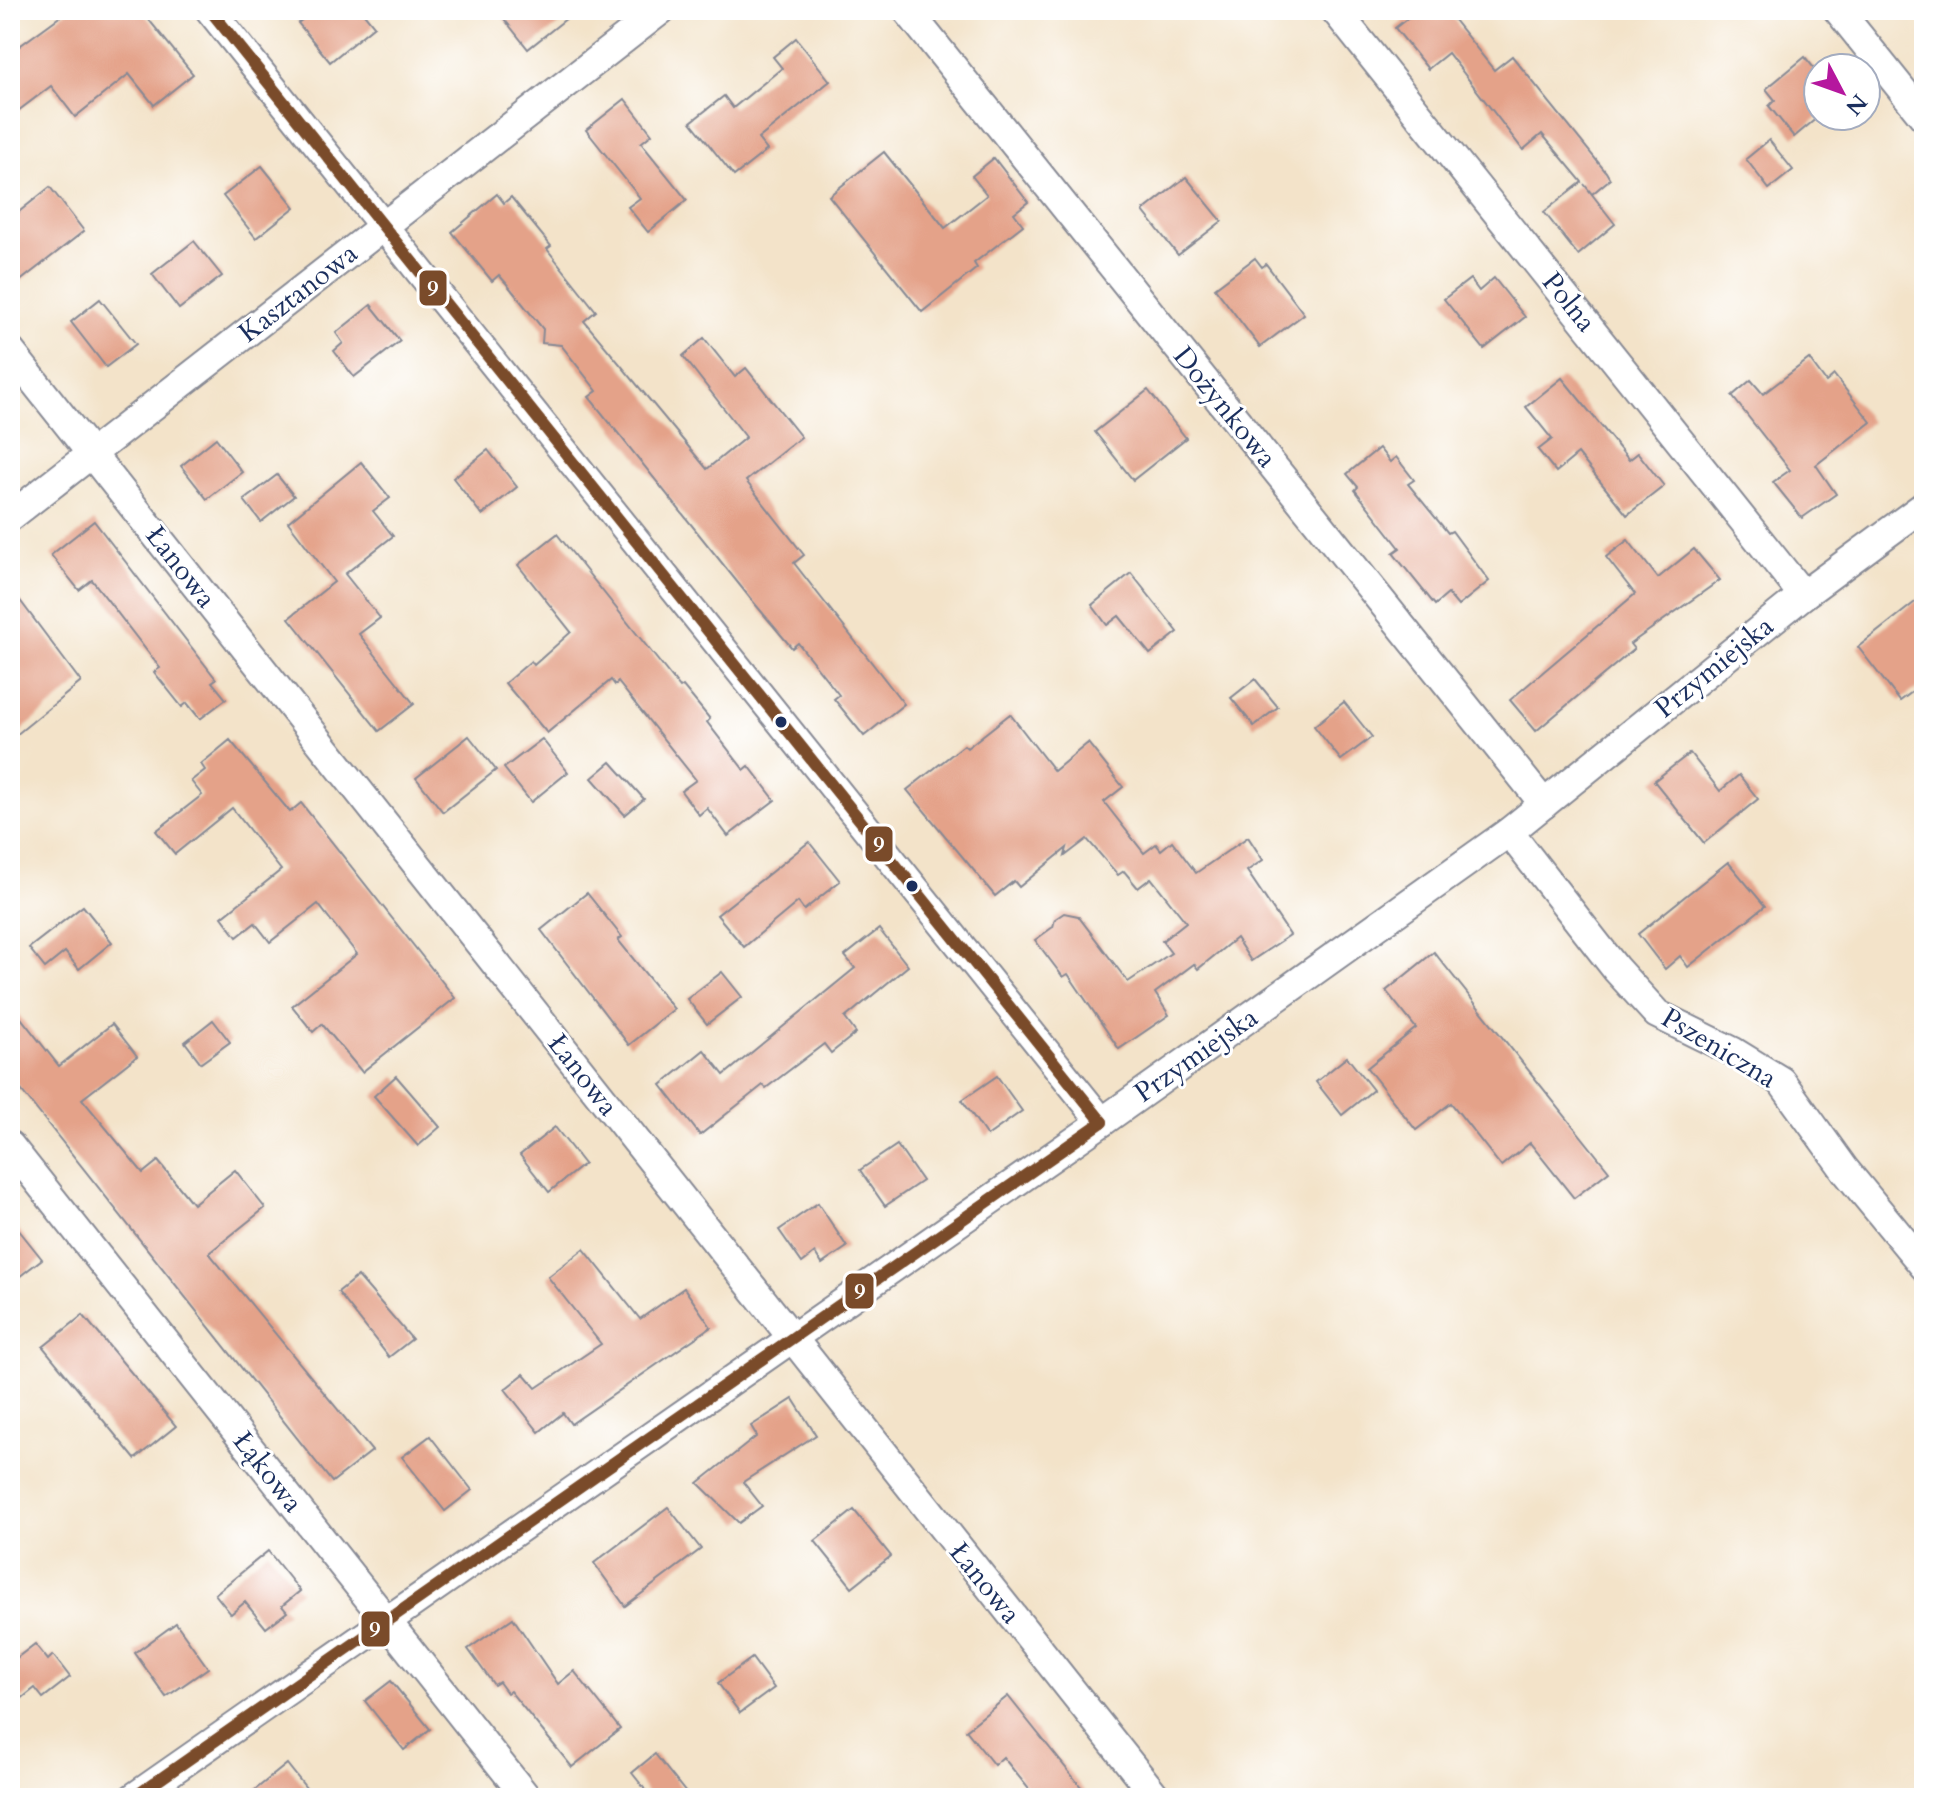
<svg xmlns="http://www.w3.org/2000/svg" width="1934" height="1808" font-family="Cardo,serif">
<style>
.building{fill:#e4a289}
.lines{fill:none;stroke-linecap:round;stroke-linejoin:round}
.street-casing{stroke:#878994;stroke-width:32}
.street{stroke:#fff;stroke-width:28}
.bus-1-casing{stroke:#fff;stroke-width:18}
.bus-1{stroke:#7a4b2a;stroke-width:12}
.bus-dot{fill:#1b2f5e;stroke:#fff;stroke-width:3}
.labels{text-anchor:middle;dominant-baseline:central;stroke-width:6;stroke-linejoin:round;paint-order:stroke}
.street-label{font-size:28px;fill:#1b2f5e;stroke:#fff}
.line-badge{stroke:#fff;stroke-width:3}
.badge-label{font-size:22px;text-anchor:middle;font-weight:bold;fill:#fff}
</style>
<rect width="100%" height="100%" fill="#fff"/>
<filter id="ink" filterUnits="userSpaceOnUse"><feTurbulence type="fractalNoise" baseFrequency=".0125" numOctaves="2"/><feDisplacementMap in="SourceGraphic" scale="16" xChannelSelector="R" yChannelSelector="G"/><feConvolveMatrix kernelMatrix="1 2 1 2 8 2 1 2 1" color-interpolation-filters="sRGB"/></filter>
<filter id="wash" filterUnits="userSpaceOnUse"><feTurbulence type="fractalNoise" baseFrequency=".006" numOctaves="4" result="noise"/><feDisplacementMap in="SourceGraphic" scale="32" xChannelSelector="R" yChannelSelector="G"/><feGaussianBlur stdDeviation="1.8" result="paint"/><feColorMatrix in="noise" values="0 0 0 0 0 0 0 0 0 0 0 0 0 0 0 0 0 1.4 0 .05"/><feComposite in="paint" operator="in"/></filter>
<g filter="url(#wash)">
<rect width="100%" height="100%" fill="#f3e3c9"/>
<g id="blocks">
<g class="building">
<path d="M 69,10 L 141,10 L 193,74 L 154,105 L 129,74 L 75,117 L 51,86 L 10,117 L 10,53 Z"/>
<path d="M 315,10 L 361,10 L 374,26 L 330,62 L 298,23 Z"/>
<path d="M 497,10 L 577,10 L 528,49 Z"/>
<path d="M 1418,10 L 1446,10 L 1494,70 L 1512,56 L 1606,172 L 1610,179 L 1592,194 L 1584,184 L 1615,224 L 1578,255 L 1544,212 L 1582,182 L 1542,134 L 1523,150 L 1448,53 L 1428,69 L 1395,28 Z"/>
<path d="M 796,38 L 830,81 L 758,139 L 767,150 L 734,176 L 691,122 L 724,96 L 733,108 L 782,68 L 773,57 Z"/>
<path d="M 1805,57 L 1818,73 L 1818,117 L 1794,137 L 1769,106 L 1775,100 L 1766,89 Z"/>
<path d="M 625,99 L 652,134 L 641,143 L 687,200 L 648,232 L 628,207 L 640,198 L 586,130 Z"/>
<path d="M 1769,140 L 1793,170 L 1769,189 L 1746,159 Z"/>
<path d="M 884,152 L 945,228 L 987,195 L 972,176 L 994,158 L 1028,202 L 1014,213 L 1023,225 L 974,263 L 977,268 L 922,312 L 829,196 Z"/>
<path d="M 262,166 L 295,207 L 256,238 L 223,196 Z"/>
<path d="M 1186,177 L 1222,221 L 1178,255 L 1143,211 Z"/>
<path d="M 50,187 L 84,231 L 10,289 L 10,219 Z"/>
<path d="M 497,194 L 504,203 L 511,197 L 551,246 L 547,249 L 596,311 L 584,321 L 707,469 L 746,437 L 683,356 L 704,338 L 735,377 L 746,368 L 801,437 L 746,481 L 804,555 L 794,563 L 904,704 L 864,736 L 834,699 L 839,695 L 798,643 L 792,648 L 750,598 L 589,397 L 597,391 L 561,345 L 542,343 L 543,329 L 506,283 L 499,275 L 492,281 L 452,232 Z"/>
<path d="M 194,241 L 222,276 L 179,309 L 152,274 Z"/>
<path d="M 1255,258 L 1262,267 L 1266,264 L 1304,314 L 1260,347 L 1215,288 Z"/>
<path d="M 1494,278 L 1525,317 L 1484,349 L 1444,299 L 1470,279 L 1479,291 Z"/>
<path d="M 100,299 L 136,344 L 106,367 L 71,322 Z"/>
<path d="M 371,305 L 400,341 L 354,377 L 334,351 L 343,343 L 336,333 Z"/>
<path d="M 1809,359 L 1826,382 L 1834,375 L 1871,422 L 1816,465 L 1836,494 L 1802,518 L 1773,482 L 1790,470 L 1732,396 L 1751,380 L 1763,394 Z"/>
<path d="M 1562,378 L 1629,460 L 1638,453 L 1664,486 L 1627,515 L 1578,454 L 1556,472 L 1538,450 L 1552,439 L 1526,407 Z"/>
<path d="M 1148,390 L 1186,438 L 1133,480 L 1095,432 Z"/>
<path d="M 216,438 L 242,472 L 207,499 L 181,466 Z"/>
<path d="M 1379,448 L 1390,462 L 1396,457 L 1414,480 L 1408,484 L 1448,533 L 1452,531 L 1489,581 L 1458,606 L 1448,594 L 1435,605 L 1393,553 L 1400,548 L 1355,490 L 1358,487 L 1347,474 Z"/>
<path d="M 488,450 L 517,487 L 482,515 L 453,478 Z"/>
<path d="M 361,462 L 390,498 L 373,511 L 393,536 L 345,574 L 380,618 L 359,634 L 414,704 L 379,731 L 289,618 L 334,582 L 288,522 Z"/>
<path d="M 277,475 L 294,496 L 261,522 L 244,500 Z"/>
<path d="M 94,521 L 216,679 L 212,682 L 226,699 L 200,719 L 187,703 L 182,707 L 154,672 L 160,668 L 92,580 L 79,590 L 51,555 Z"/>
<path d="M 557,534 L 680,688 L 683,686 L 710,719 L 707,722 L 744,770 L 749,766 L 775,800 L 728,836 L 707,808 L 699,815 L 681,791 L 696,780 L 618,682 L 615,685 L 611,680 L 547,733 L 505,683 L 531,661 L 534,665 L 571,632 L 518,565 Z"/>
<path d="M 1628,540 L 1658,578 L 1694,549 L 1720,580 L 1630,644 L 1634,649 L 1536,731 L 1510,700 L 1635,594 L 1606,557 Z"/>
<path d="M 1131,573 L 1178,632 L 1150,654 L 1119,616 L 1107,625 L 1092,605 Z"/>
<path d="M 10,587 L 81,682 L 10,740 Z"/>
<path d="M 1924,595 L 1924,683 L 1900,701 L 1858,647 Z"/>
<path d="M 1255,679 L 1278,707 L 1254,726 L 1231,698 Z"/>
<path d="M 1344,702 L 1372,737 L 1341,760 L 1314,726 Z"/>
<path d="M 1010,714 L 1054,771 L 1088,743 L 1123,787 L 1104,802 L 1144,853 L 1156,844 L 1161,850 L 1172,841 L 1196,873 L 1248,837 L 1263,860 L 1247,871 L 1290,935 L 1251,961 L 1236,938 L 1198,969 L 1194,964 L 1155,993 L 1169,1015 L 1119,1049 L 1068,974 L 1063,977 L 1035,940 L 1053,927 L 1055,919 L 1064,913 L 1078,916 L 1128,982 L 1171,953 L 1162,941 L 1186,922 L 1151,878 L 1138,888 L 1124,871 L 1118,875 L 1087,839 L 1065,856 L 1067,848 L 1019,887 L 1014,881 L 995,896 L 907,790 L 964,745 L 967,748 Z"/>
<path d="M 469,736 L 496,770 L 443,812 L 416,778 Z"/>
<path d="M 542,739 L 568,772 L 531,802 L 504,768 Z"/>
<path d="M 230,740 L 290,812 L 301,803 L 455,998 L 362,1072 L 322,1024 L 313,1032 L 292,1006 L 357,954 L 318,904 L 270,942 L 255,923 L 237,937 L 222,917 L 281,870 L 232,808 L 175,854 L 156,831 L 202,795 L 191,781 L 205,770 L 201,764 Z"/>
<path d="M 1690,753 L 1720,791 L 1739,775 L 1758,799 L 1704,843 L 1654,781 Z"/>
<path d="M 611,762 L 644,799 L 625,815 L 592,778 Z"/>
<path d="M 809,842 L 840,881 L 804,910 L 798,902 L 744,947 L 717,915 Z"/>
<path d="M 1728,862 L 1765,906 L 1688,967 L 1680,956 L 1665,969 L 1638,934 Z"/>
<path d="M 587,893 L 622,937 L 618,940 L 674,1009 L 629,1045 L 541,930 Z"/>
<path d="M 83,906 L 112,942 L 79,969 L 65,952 L 45,968 L 29,948 Z"/>
<path d="M 879,929 L 908,966 L 845,1018 L 856,1033 L 831,1053 L 824,1044 L 766,1088 L 763,1085 L 700,1135 L 661,1085 L 704,1050 L 724,1075 L 855,968 L 845,956 Z"/>
<path d="M 1434,952 L 1609,1171 L 1574,1198 L 1530,1143 L 1501,1166 L 1451,1103 L 1416,1130 L 1367,1068 L 1416,1028 L 1386,991 Z"/>
<path d="M 722,972 L 742,997 L 707,1024 L 687,999 Z"/>
<path d="M 10,1004 L 59,1066 L 112,1024 L 137,1056 L 82,1099 L 143,1173 L 158,1161 L 193,1204 L 235,1170 L 265,1208 L 209,1253 L 372,1451 L 332,1482 L 10,1076 Z"/>
<path d="M 213,1020 L 230,1042 L 201,1063 L 185,1042 Z"/>
<path d="M 1347,1057 L 1373,1090 L 1342,1115 L 1316,1082 Z"/>
<path d="M 396,1076 L 440,1127 L 418,1146 L 374,1096 Z"/>
<path d="M 997,1076 L 1022,1111 L 987,1136 L 962,1100 Z"/>
<path d="M 555,1127 L 584,1164 L 549,1192 L 520,1155 Z"/>
<path d="M 897,1145 L 922,1181 L 885,1206 L 860,1170 Z"/>
<path d="M 818,1203 L 847,1247 L 822,1264 L 815,1253 L 802,1263 L 779,1230 Z"/>
<path d="M 10,1219 L 42,1259 L 10,1284 Z"/>
<path d="M 584,1249 L 640,1319 L 684,1288 L 711,1327 L 571,1424 L 563,1413 L 539,1432 L 505,1389 L 524,1374 L 536,1388 L 601,1344 L 548,1277 Z"/>
<path d="M 358,1276 L 412,1339 L 389,1357 L 338,1292 Z"/>
<path d="M 83,1315 L 176,1426 L 135,1459 L 43,1347 Z"/>
<path d="M 793,1399 L 816,1435 L 743,1482 L 762,1506 L 739,1523 L 698,1483 L 757,1436 L 751,1426 Z"/>
<path d="M 430,1436 L 472,1490 L 445,1511 L 402,1457 Z"/>
<path d="M 668,1507 L 701,1549 L 625,1606 L 594,1563 Z"/>
<path d="M 854,1510 L 891,1556 L 852,1587 L 815,1541 Z"/>
<path d="M 268,1551 L 300,1591 L 282,1606 L 287,1612 L 266,1628 L 245,1602 L 231,1614 L 215,1594 Z"/>
<path d="M 513,1618 L 558,1684 L 574,1671 L 620,1729 L 572,1767 L 510,1691 L 507,1693 L 499,1682 L 494,1685 L 468,1649 Z"/>
<path d="M 176,1623 L 208,1668 L 166,1697 L 135,1653 Z"/>
<path d="M 35,1644 L 48,1660 L 53,1655 L 70,1677 L 43,1698 L 35,1688 L 21,1699 L 10,1684 L 10,1663 Z"/>
<path d="M 752,1658 L 774,1688 L 740,1713 L 718,1683 Z"/>
<path d="M 391,1681 L 430,1729 L 404,1750 L 365,1701 Z"/>
<path d="M 1008,1696 L 1036,1731 L 1090,1798 L 1036,1798 L 1003,1757 L 994,1765 L 966,1730 Z"/>
<path d="M 655,1754 L 690,1798 L 652,1798 L 632,1773 Z"/>
<path d="M 287,1764 L 314,1798 L 245,1798 Z"/>
</g>
</g>
</g>
<g filter="url(#ink)">
<use href="#blocks" fill-opacity="0" stroke="#878994" stroke-width="2"/>
<g class="lines">
<g class="street-casing">
<g id="street">
<path d="M 210,10 L 1102,1122"/>
<path d="M 907,10 L 1544,804"/>
<path d="M 1335,10 L 1803,595"/>
<path d="M 1838,10 L 1924,117"/>
<path d="M 10,351 L 1157,1798"/>
<path d="M 10,517 L 661,10"/>
<path d="M 1509,832 L 1616,969 L 1657,1014 L 1732,1051 L 1781,1081 L 1845,1170 L 1924,1266"/>
<path d="M 10,1146 L 527,1798"/>
<path d="M 133,1798 L 1102,1122 L 1509,832 L 1803,595 L 1924,506"/>
</g>
</g>
<use href="#street" class="street"/>
<g class="bus-1-casing">
<g id="bus-1">
<path d="M 210,10 L 1102,1122"/>
<path d="M 133,1798 L 1102,1122"/>
</g>
</g>
<use href="#bus-1" class="bus-1"/>
</g>
</g>
<g class="bus-dot">
<circle cx="781" cy="722" r="7"/>
<circle cx="912" cy="886" r="7"/>
</g>
<g class="labels">
<g class="street-label">
<text transform="translate(298 293) rotate(-38)">Kasztanowa</text>
<text transform="translate(1569 302) rotate(51)">Polna</text>
<text transform="translate(1225 407) rotate(51)">Dożynkowa</text>
<text transform="translate(181 567) rotate(52)">Łanowa</text>
<text transform="translate(1714 667) rotate(-39)">Przymiejska</text>
<text transform="translate(1719 1048) rotate(31)">Pszeniczna</text>
<text transform="translate(1196 1055) rotate(-35)">Przymiejska</text>
<text transform="translate(583 1075) rotate(52)">Łanowa</text>
<text transform="translate(268 1472) rotate(52)">Łąkowa</text>
<text transform="translate(985 1583) rotate(51)">Łanowa</text>
</g>
</g>
<g class="line-badge">
<rect x="418" y="269" width="30" height="38" rx="8" fill="#7a4b2a"/>
<rect x="864" y="825" width="30" height="38" rx="8" fill="#7a4b2a"/>
<rect x="844" y="1272" width="31" height="38" rx="8" fill="#7a4b2a"/>
<rect x="360" y="1610" width="31" height="38" rx="8" fill="#7a4b2a"/>
</g>
<g class="badge-label">
<text x="433" y="296">9</text>
<text x="879" y="852">9</text>
<text x="860" y="1299">9</text>
<text x="375" y="1637">9</text>
</g>
<rect width="1934" height="1808" fill="none" stroke="#fff" stroke-width="40"/>
<g transform="translate(1842 92) rotate(131)"><circle r="38" fill="#ffffff" stroke="#a4acbf" stroke-width="2"/>
<path d="M0-6L14 30L0 20L-14 30Z" fill="#b5179e"/>
<text y="-12" font-size="22" font-weight="bold" text-anchor="middle" fill="#1b2f5e">N</text>
</g>
</svg>
